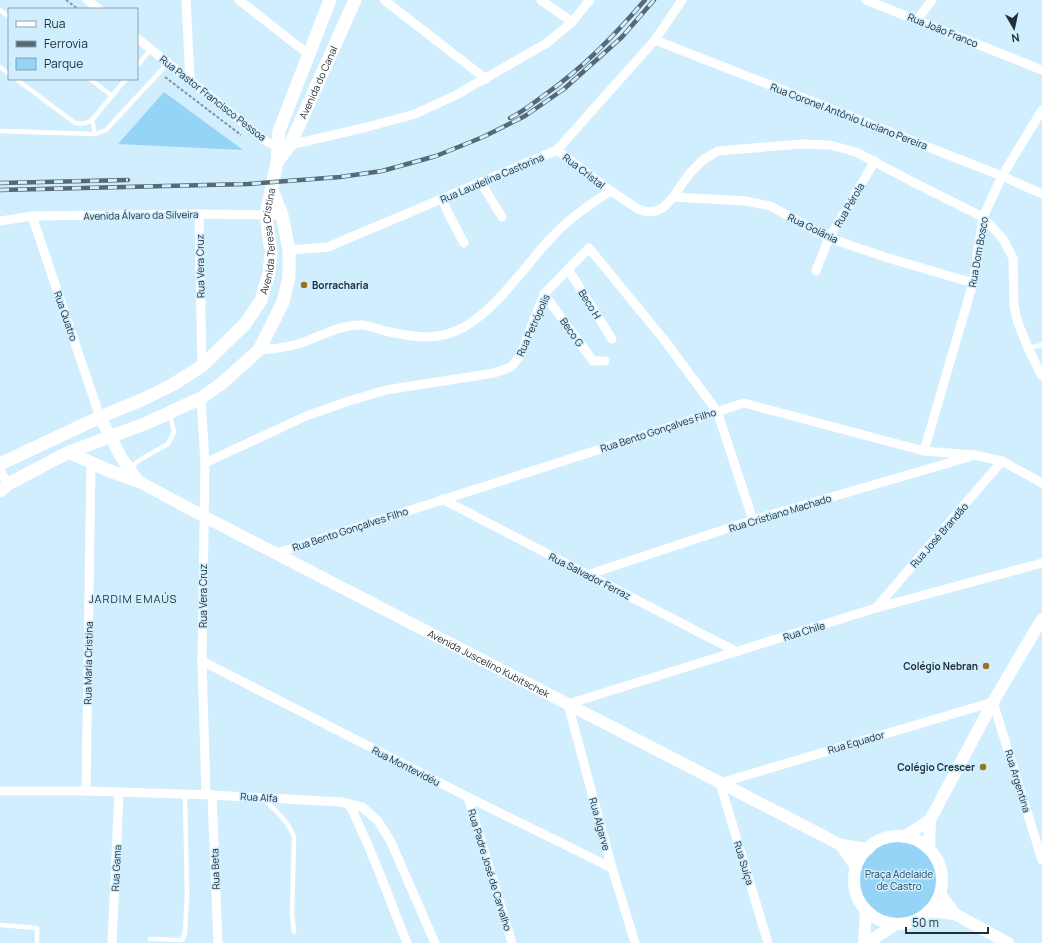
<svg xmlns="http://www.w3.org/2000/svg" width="1042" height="943" font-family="Manrope,sans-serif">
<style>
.green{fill:#95d4f6}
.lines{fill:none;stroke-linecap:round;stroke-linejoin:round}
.path{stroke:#7e94a1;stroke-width:2;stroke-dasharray:3 2;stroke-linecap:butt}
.service{stroke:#fff;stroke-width:4.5}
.minor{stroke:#fff;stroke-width:9}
.tertiary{stroke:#fff;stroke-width:12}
.secondary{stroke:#fff;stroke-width:13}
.rail-casing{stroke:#576974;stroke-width:4.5}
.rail{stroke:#d1eeff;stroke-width:3;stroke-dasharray:9;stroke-linecap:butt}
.poi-dot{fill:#99731e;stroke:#d1eeff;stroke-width:1.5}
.labels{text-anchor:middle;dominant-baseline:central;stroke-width:3;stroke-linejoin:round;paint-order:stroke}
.street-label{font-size:10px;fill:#212f37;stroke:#d1eeff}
.poi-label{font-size:10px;font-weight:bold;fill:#212f37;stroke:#d1eeff;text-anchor:end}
.park-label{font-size:10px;fill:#194458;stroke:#d1eeff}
.neighbourhood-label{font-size:11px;letter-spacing:1px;fill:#212f37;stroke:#d1eeff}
</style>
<rect width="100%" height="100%" fill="#d1eeff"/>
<g class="green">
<path d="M 164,92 L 243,150 L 118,144 Z"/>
<circle cx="899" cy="880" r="40"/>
</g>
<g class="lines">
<g class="path">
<path d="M 66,0 L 78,9"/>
<path d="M 165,77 L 241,135"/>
</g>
<g class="service">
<path d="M 0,10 L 9,17"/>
<path d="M 137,66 L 151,49"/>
<path d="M 0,67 L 9,74"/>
<path d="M 16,79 L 75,123 C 82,124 86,124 92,120"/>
<path d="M 90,79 L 112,96"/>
<path d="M 0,131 L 95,134 L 106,130 L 168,63"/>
<path d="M 95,134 L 92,120 L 126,79"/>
<path d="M 1028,348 L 1042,345"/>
<path d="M 130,467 L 143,458 L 168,444 L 174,432 L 170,414"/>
<path d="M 263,799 C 275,809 289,822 294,837 L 292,914 L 294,932"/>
<path d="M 0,925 L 37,928 L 37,943"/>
<path d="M 150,939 L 182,940 L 185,933 L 187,896 L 185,794"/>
</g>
<g class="minor">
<path d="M 87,0 L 99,9"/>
<path d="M 186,0 L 190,80"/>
<path d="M 239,0 L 308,54"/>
<path d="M 384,0 L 486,79"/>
<path d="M 541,0 L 572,22"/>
<path d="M 866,0 L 1042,70"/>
<path d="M 917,20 L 932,0"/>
<path d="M 137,38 L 267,142 L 278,146 L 290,145 L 367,127 L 415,114 L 456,95 L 547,43 L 572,22 L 590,0"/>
<path d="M 655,40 L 1002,176 L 1042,194"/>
<path d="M 557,150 L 611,191"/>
<path d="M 481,183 L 502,217"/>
<path d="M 673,197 L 746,201 L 770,206 L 829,238 L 888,258 L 973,283"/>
<path d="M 442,199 L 450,217 L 464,243"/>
<path d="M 199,214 L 202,366"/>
<path d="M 32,216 L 100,417"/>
<path d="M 0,221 L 32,216 L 199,214 L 282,215"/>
<path d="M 289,250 L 328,247 L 557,150 L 655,40 L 682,0"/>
<path d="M 568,269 L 612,339"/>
<path d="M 816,271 L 829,238 L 875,161"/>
<path d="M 544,294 L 593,361 L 605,361"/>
<path d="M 259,350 C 274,349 286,348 301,343 C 322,336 338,325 361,325 C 369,325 377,329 385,331 C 413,337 438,342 464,327 C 499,307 525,265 553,236 C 569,218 590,204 611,191 L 638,209 L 647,212 L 656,211 L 664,207 L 673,197 L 689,174 L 704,159 L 718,151 L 801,144 L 830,145 L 856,152 L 909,180 L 983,217 L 1003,239 L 1013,258 L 1014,306 L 1018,323 L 1028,348 L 1042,376"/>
<path d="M 201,398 L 205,463 L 202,661 L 206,794"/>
<path d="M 924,451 L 973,283 L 983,217 L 1002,176 L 1042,110"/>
<path d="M 205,463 L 306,416 L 349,401 L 386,390 L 494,373 L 511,367 L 520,356 L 544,294 L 589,248 L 665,341 L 717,411 L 753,520"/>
<path d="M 0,470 L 8,484"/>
<path d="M 442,499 L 737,652"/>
<path d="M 277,553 L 744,403 L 924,451 L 974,455 L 1002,461 L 1042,483"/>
<path d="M 587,575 L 753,520 L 969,457"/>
<path d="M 876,608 L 1002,461"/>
<path d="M 202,661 L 468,797 L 612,868"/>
<path d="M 0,791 L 86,791 L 212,795 L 341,802 L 362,807 L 378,821 L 391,842 L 435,943"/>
<path d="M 86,791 L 91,463"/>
<path d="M 212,795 L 218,943"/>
<path d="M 468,797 L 512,943"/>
<path d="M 349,804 C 372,849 388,896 407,943"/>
<path d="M 112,943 L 119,792"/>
<path d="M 635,943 L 612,868 L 568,704 L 876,608 L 1042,563"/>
<path d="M 768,943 L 720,783 L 993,702 L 1042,860"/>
</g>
<g class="tertiary">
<path id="s1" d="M 100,417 L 121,457 L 138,481 L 203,516 L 841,845 L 868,849"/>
<circle cx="898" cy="880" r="44"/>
<path d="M 904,837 L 930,820"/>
<path d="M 841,845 L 856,867"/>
<path d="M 929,849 L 930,820 L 993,702 L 1042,619"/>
<path d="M 940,894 L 955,914 L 1008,943"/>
<path d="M 929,911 L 955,914"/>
<path d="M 864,943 L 866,910"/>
<path d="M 867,943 L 896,924"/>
</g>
<g class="secondary">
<path id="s2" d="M 277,162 L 290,145 L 355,0"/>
<path d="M 69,452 L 107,470 L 138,481"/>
<path id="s3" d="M 0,464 L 100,417 L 144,399 L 172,385 L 202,366 L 245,324 L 261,300 L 269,273 L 271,252 L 266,215 L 277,162 L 279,131 L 330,0"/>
<path d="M 0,491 L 8,484 L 69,452 L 147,423 L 201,398 L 221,384 L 259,350 L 283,302 L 289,277 L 289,250 L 282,215 L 272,190"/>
</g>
<g class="rail-casing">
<g id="rail">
<path d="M 510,118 C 522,112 532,104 543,96 C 583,68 613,37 645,0"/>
<path d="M 0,183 L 128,180"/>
<path d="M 0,190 L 248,184 L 340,177 L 382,171 L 436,156 L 483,137 L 525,116 L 564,89 L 622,37 L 654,0"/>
</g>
</g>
<use href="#rail" class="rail"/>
</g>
<g class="poi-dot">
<circle cx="304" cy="285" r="4"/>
<circle cx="986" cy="666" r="4"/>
<circle cx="983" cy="767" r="4"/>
</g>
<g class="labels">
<g class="street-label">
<text transform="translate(943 30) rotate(22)">Rua João Franco</text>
<text stroke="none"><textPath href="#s2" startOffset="90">Avenida do Canal</textPath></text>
<text transform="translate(213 98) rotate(38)">Rua Pastor Francisco Pessoa</text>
<text transform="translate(849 116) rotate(21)">Rua Coronel Antônio Luciano Pereira</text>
<text transform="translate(584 171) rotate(38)">Rua Cristal</text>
<text transform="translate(492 178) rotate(-23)">Rua Laudelina Castorina</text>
<text transform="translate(849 205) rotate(-60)">Rua Pérola</text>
<text transform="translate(141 215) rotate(-1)">Avenida Álvaro da Silveira</text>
<text transform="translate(813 228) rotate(26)">Rua Goiânia</text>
<text stroke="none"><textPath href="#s3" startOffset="374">Avenida Teresa Cristina</textPath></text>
<text transform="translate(978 252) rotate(-80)">Rua Dom Bosco</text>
<text transform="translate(200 266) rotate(-91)">Rua Vera Cruz</text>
<text transform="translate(590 304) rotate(58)">Beco H</text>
<text transform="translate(66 316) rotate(71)">Rua Quatro</text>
<text transform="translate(533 325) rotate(-66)">Rua Petrópolis</text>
<text transform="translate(572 332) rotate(55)">Beco G</text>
<text transform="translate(658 430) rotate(-18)">Rua Bento Gonçalves Filho</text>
<text transform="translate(780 513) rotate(-17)">Rua Cristiano Machado</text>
<text transform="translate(350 529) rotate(-18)">Rua Bento Gonçalves Filho</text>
<text transform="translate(939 535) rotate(-49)">Rua José Brandão</text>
<text transform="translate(590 576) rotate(27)">Rua Salvador Ferraz</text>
<text transform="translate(203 596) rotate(-90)">Rua Vera Cruz</text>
<text transform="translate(804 631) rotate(-17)">Rua Chile</text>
<text transform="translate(88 663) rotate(-89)">Rua Maria Cristina</text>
<text stroke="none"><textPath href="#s1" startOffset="470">Avenida Juscelino Kubitschek</textPath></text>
<text transform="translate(856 742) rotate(-16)">Rua Equador</text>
<text transform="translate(406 766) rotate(27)">Rua Montevidéu</text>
<text transform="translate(1018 781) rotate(73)">Rua Argentina</text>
<text transform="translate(259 797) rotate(3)">Rua Alfa</text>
<text transform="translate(600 824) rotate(75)">Rua Algarve</text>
<text transform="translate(744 863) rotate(73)">Rua Suíça</text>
<text transform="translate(116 868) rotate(-87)">Rua Gama</text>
<text transform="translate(215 869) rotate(-92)">Rua Beta</text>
<text transform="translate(490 870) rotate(73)">Rua Padre José de Carvalho</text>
</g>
<g class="poi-label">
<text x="312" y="285" text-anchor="start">Borracharia</text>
<text x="978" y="666">Colégio Nebran</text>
<text x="975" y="767">Colégio Crescer</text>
</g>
<g class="park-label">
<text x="899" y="874">Praça Adelaide<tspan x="899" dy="12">de Castro</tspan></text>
</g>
<g class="neighbourhood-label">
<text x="133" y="598">JARDIM EMAÚS</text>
</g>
</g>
<rect x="8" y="8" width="130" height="72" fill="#d1eeff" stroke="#8ba2af"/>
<rect x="16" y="21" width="20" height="6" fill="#ffffff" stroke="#8ba2af"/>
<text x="44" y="28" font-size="12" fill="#212f37">Rua</text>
<rect x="16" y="41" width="20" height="6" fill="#576974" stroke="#8ba2af"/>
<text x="44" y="48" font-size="12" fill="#212f37">Ferrovia</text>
<rect x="16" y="58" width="20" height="12" fill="#95d4f6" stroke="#8ba2af"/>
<text x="44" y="68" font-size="12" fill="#212f37">Parque</text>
<g transform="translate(1014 28) rotate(171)" stroke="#d1eeff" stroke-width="3" paint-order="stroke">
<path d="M0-3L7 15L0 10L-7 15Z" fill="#212f37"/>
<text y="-6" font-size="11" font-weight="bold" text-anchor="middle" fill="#212f37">N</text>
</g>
<path d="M906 927v6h82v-6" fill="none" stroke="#212f37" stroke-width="2"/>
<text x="912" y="927" font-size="12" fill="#212f37" stroke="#d1eeff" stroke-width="3" paint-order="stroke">50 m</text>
</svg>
